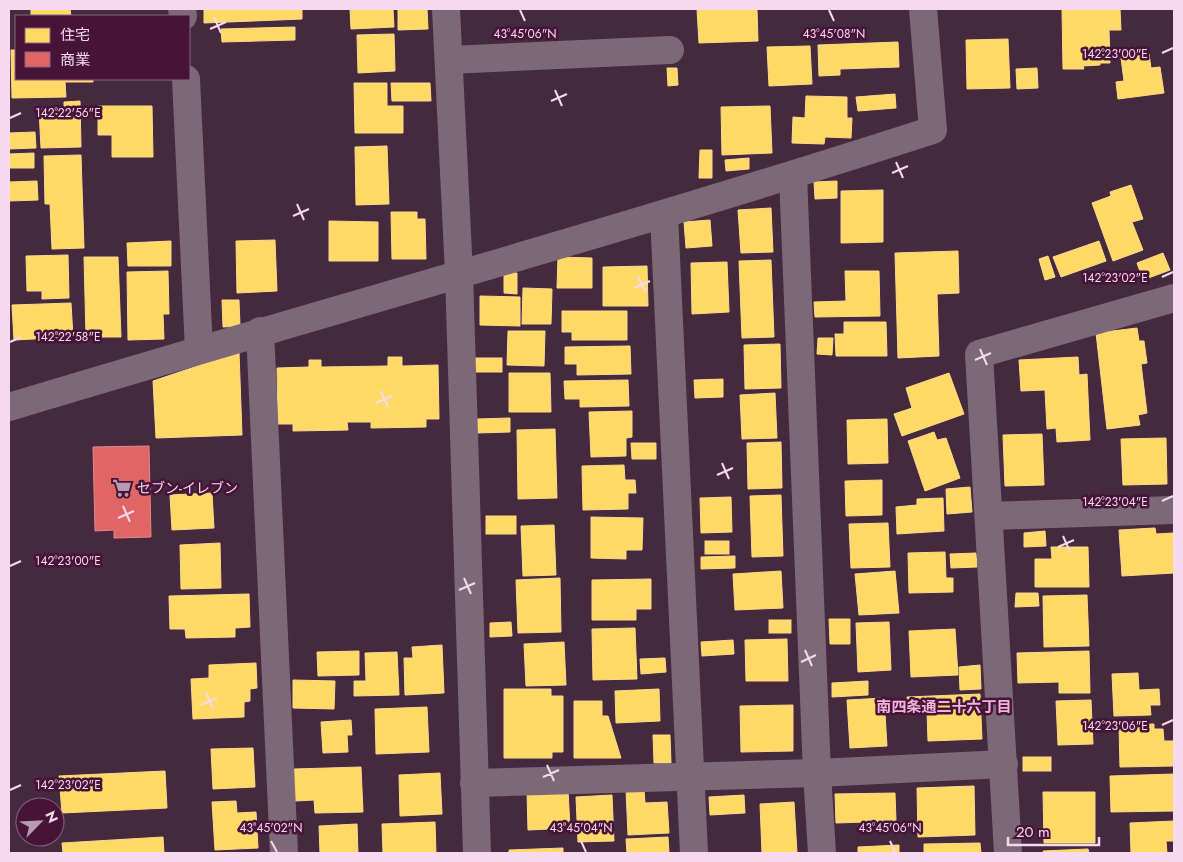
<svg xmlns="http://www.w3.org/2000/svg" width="1183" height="862" font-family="Jost,'Noto Sans JP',sans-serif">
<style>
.homes{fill:#ffd966;stroke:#fdd98e}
.shops{fill:#e06666;stroke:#e7888e}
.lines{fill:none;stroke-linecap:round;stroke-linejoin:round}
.minor{stroke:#7d6877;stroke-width:28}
.ticks{fill:none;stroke:#f8d8ed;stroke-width:2}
.labels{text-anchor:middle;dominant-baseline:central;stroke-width:5;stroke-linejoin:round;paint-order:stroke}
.poi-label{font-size:14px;fill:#f8d8ed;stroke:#451438;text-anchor:start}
.neighbourhood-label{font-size:15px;font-weight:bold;fill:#f1b2dc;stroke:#451438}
.ticks-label{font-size:12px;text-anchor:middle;fill:#f8d8ed;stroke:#451438;stroke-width:5;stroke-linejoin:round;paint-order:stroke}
</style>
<rect width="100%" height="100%" fill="#45293d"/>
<g class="homes">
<path d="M 31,9 L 70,9 L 71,16 L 31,16 Z"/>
<path d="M 204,9 L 302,9 L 302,19 L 204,23 Z"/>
<path d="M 350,9 L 393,9 L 394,27 L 351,29 Z"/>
<path d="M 398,9 L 427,9 L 428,29 L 398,30 Z"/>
<path d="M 697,9 L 757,9 L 758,41 L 699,43 Z"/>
<path d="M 1062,9 L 1120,9 L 1121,30 L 1109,30 L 1110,63 L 1100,63 L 1100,65 L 1083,66 L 1084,69 L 1063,69 Z"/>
<path d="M 295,27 L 295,40 L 222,42 L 221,29 Z"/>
<path d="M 394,34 L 395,71 L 358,73 L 357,35 Z"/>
<path d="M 1008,39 L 1010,88 L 967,89 L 966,40 Z"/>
<path d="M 898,42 L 899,67 L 840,69 L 840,75 L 819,76 L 818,45 Z"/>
<path d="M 810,46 L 812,84 L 769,86 L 767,47 Z"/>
<path d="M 11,50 L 16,50 L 16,79 L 93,79 L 93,82 L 65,82 L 66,97 L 12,98 Z"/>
<path d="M 1149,54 L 1151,68 L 1160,67 L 1164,93 L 1118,99 L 1116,82 L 1124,81 L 1121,58 Z"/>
<path d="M 667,68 L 677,68 L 678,85 L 668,86 Z"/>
<path d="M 1037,68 L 1038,88 L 1017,89 L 1016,69 Z"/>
<path d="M 354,83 L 387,83 L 387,106 L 403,106 L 403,133 L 355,133 Z"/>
<path d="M 391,83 L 430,83 L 431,101 L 392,101 Z"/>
<path d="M 895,94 L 896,108 L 858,111 L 856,97 Z"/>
<path d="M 806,96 L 847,97 L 847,118 L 852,118 L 851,138 L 825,137 L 824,144 L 792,143 L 793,117 L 805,118 Z"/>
<path d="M 80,101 L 81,147 L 41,148 L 39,109 L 64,108 L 64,102 Z"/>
<path d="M 98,106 L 152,106 L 153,157 L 112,157 L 112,135 L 98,135 Z"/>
<path d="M 770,106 L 772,153 L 722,155 L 721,107 Z"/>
<path d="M 35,132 L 36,148 L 9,149 L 9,133 Z"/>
<path d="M 387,146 L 389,204 L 356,205 L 355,147 Z"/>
<path d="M 700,150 L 712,150 L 712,178 L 699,178 Z"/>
<path d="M 34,153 L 34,168 L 9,168 L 9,154 Z"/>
<path d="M 81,155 L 84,248 L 52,249 L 50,204 L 45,204 L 44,156 Z"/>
<path d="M 749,158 L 749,169 L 726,171 L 725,160 Z"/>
<path d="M 37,181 L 38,200 L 9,201 L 9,182 Z"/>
<path d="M 837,181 L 837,198 L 815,199 L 814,182 Z"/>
<path d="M 1131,185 L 1143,219 L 1132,222 L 1143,250 L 1113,261 L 1092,203 L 1111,196 L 1110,192 Z"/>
<path d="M 883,190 L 883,242 L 841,243 L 841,191 Z"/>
<path d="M 771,208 L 773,252 L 741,253 L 738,210 Z"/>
<path d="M 391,212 L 417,212 L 417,219 L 425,219 L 426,259 L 392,259 Z"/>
<path d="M 710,220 L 712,246 L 686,248 L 684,222 Z"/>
<path d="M 329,221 L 378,222 L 378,261 L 329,261 Z"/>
<path d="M 275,240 L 277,291 L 237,293 L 236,241 Z"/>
<path d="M 171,241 L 171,266 L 128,266 L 127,243 Z"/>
<path d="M 1099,241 L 1106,261 L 1061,277 L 1053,257 Z"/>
<path d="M 958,251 L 959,293 L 937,294 L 939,356 L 898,358 L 895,253 Z"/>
<path d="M 1163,253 L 1170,270 L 1143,280 L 1137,263 Z"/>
<path d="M 68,255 L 69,298 L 42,299 L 42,291 L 27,291 L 26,256 Z"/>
<path d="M 1048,256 L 1055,277 L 1045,280 L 1039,259 Z"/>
<path d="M 84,257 L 118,257 L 121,337 L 86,337 Z"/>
<path d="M 558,257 L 592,258 L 592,288 L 557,288 Z"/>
<path d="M 771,260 L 774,337 L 742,338 L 739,261 Z"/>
<path d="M 727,262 L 729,312 L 692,314 L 691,263 Z"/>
<path d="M 647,266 L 648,306 L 603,306 L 603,267 Z"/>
<path d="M 168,271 L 169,314 L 163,314 L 164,339 L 128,340 L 127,272 Z"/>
<path d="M 845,271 L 879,271 L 880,316 L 815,317 L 814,302 L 846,301 Z"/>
<path d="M 504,272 L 517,273 L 517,294 L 504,293 Z"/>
<path d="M 523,288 L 552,289 L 551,324 L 522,324 Z"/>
<path d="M 480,296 L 520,297 L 520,326 L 480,325 Z"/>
<path d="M 222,300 L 239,300 L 240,326 L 223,327 Z"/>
<path d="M 71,303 L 73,337 L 14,340 L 12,305 Z"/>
<path d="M 562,311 L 627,311 L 627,340 L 572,340 L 572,332 L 562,332 Z"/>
<path d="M 844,322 L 886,322 L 887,356 L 836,356 L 835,334 L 844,334 Z"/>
<path d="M 1137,328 L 1139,341 L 1144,341 L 1147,363 L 1141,364 L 1147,413 L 1138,415 L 1140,425 L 1107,429 L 1096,333 Z"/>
<path d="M 508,331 L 545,331 L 544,366 L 507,365 Z"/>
<path d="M 818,338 L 833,338 L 832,355 L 817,354 Z"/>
<path d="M 780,344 L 781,388 L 745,389 L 744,345 Z"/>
<path d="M 630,346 L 631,374 L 577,375 L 577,364 L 565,364 L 565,347 Z"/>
<path d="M 239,352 L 242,435 L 156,438 L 153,381 Z"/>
<path d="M 388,357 L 402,357 L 402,366 L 438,365 L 439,419 L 426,419 L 426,427 L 371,428 L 371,422 L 347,422 L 348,430 L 293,431 L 293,424 L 278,424 L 277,368 L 309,367 L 309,360 L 321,360 L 321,367 L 388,366 Z"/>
<path d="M 1078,357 L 1079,375 L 1087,374 L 1090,440 L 1057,442 L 1056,428 L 1047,429 L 1045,390 L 1021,391 L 1019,360 Z"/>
<rect x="474" y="358" width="28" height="14"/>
<path d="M 509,373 L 550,373 L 551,412 L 509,412 Z"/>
<path d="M 949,373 L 964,414 L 902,436 L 894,414 L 912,408 L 906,388 Z"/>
<path d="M 723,379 L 723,397 L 695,398 L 694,380 Z"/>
<path d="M 628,380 L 629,406 L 580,407 L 580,399 L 565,399 L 564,381 Z"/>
<path d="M 775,393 L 777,438 L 742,439 L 740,395 Z"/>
<path d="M 632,411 L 632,437 L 626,438 L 626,456 L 591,457 L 589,412 Z"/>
<path d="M 510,418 L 510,432 L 477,433 L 477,419 Z"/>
<path d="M 887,419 L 888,463 L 848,464 L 847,420 Z"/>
<path d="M 555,429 L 557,498 L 518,499 L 517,430 Z"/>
<path d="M 934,432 L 937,440 L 946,438 L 960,478 L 925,491 L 908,441 Z"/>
<path d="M 1042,434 L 1044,485 L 1005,486 L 1003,435 Z"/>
<path d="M 1166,438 L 1167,484 L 1123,485 L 1121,439 Z"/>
<path d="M 781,442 L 782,488 L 748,489 L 747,443 Z"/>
<path d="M 631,443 L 656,443 L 656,459 L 632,459 Z"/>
<path d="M 624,465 L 625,480 L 635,480 L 636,493 L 628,493 L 628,509 L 583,510 L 582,466 Z"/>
<path d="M 882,480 L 882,515 L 846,516 L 845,481 Z"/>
<path d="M 970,487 L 972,512 L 947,514 L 946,489 Z"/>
<path d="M 212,493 L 214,528 L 172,530 L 170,495 Z"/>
<path d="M 781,495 L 783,556 L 752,557 L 750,496 Z"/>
<path d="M 731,497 L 732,532 L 701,533 L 700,498 Z"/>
<path d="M 943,498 L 944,531 L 897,534 L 896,507 L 917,505 L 917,499 Z"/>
<rect x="486" y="516" width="30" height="18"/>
<path d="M 591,517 L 643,518 L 642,550 L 626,550 L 626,559 L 591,558 Z"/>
<path d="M 888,523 L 890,567 L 851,568 L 849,524 Z"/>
<path d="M 554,525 L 556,575 L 523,576 L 521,526 Z"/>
<path d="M 1155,528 L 1156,534 L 1173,533 L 1174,573 L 1122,576 L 1119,530 Z"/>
<path d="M 1045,531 L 1046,546 L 1024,547 L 1024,533 Z"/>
<rect x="705" y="541" width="24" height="13"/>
<path d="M 220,543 L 221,588 L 181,589 L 180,545 Z"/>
<path d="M 1051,547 L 1088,547 L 1089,587 L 1035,587 L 1035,559 L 1052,559 Z"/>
<path d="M 945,552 L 946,578 L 953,578 L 953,592 L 909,593 L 908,553 Z"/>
<path d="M 976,553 L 977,567 L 951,568 L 950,554 Z"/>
<path d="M 735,556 L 735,568 L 701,569 L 701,557 Z"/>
<path d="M 781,571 L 783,608 L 735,610 L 733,574 Z"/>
<path d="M 895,571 L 899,613 L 859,615 L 855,574 Z"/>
<path d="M 560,578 L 561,632 L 518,633 L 516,580 Z"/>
<path d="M 651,579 L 651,609 L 636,609 L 636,620 L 592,620 L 592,580 Z"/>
<path d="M 1016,593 L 1038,593 L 1039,606 L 1015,607 Z"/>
<path d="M 249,594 L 250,627 L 235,628 L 235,637 L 186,638 L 185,629 L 170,629 L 169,596 Z"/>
<path d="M 1087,595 L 1089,646 L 1044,647 L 1043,596 Z"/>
<path d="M 829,619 L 850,619 L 850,644 L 830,644 Z"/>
<rect x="769" y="620" width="22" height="13"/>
<path d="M 511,622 L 512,636 L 490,637 L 490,623 Z"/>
<path d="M 889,622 L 891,670 L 858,672 L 856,623 Z"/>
<path d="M 635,628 L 637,679 L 593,680 L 592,629 Z"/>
<path d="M 955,629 L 958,675 L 911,677 L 909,631 Z"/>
<path d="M 787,639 L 788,681 L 746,681 L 745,640 Z"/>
<path d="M 733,640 L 734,654 L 702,656 L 701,642 Z"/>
<path d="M 564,642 L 566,685 L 526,686 L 524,644 Z"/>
<path d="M 442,645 L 444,693 L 405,695 L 404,658 L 413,658 L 412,647 Z"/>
<path d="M 359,651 L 359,675 L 318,676 L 317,652 Z"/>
<path d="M 1089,651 L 1090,693 L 1059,693 L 1059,682 L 1018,683 L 1017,653 Z"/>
<path d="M 397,652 L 399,695 L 354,696 L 354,681 L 366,681 L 365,653 Z"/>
<path d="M 665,658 L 666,672 L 641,674 L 640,659 Z"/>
<path d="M 256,663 L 257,688 L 250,689 L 250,701 L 244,702 L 244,717 L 193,719 L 191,679 L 209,678 L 209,665 Z"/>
<path d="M 980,665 L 981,689 L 960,690 L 959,667 Z"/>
<path d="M 1138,673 L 1139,690 L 1159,689 L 1160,705 L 1150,705 L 1151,715 L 1114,716 L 1112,674 Z"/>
<path d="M 293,680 L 335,681 L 334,709 L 293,708 Z"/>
<path d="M 868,681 L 868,695 L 832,697 L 832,683 Z"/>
<path d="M 504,689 L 551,689 L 551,696 L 563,696 L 563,752 L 552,752 L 552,758 L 504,758 Z"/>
<path d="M 659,689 L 660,721 L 616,723 L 615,691 Z"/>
<path d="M 980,694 L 982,739 L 928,741 L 927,711 L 908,712 L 907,697 Z"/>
<path d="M 884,698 L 887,746 L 850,748 L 847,700 Z"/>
<path d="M 1091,700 L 1093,744 L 1058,745 L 1056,701 Z"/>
<path d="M 574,701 L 602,701 L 602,716 L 608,716 L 621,758 L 574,758 Z"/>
<path d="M 793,705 L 793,751 L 741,752 L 740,706 Z"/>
<path d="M 427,707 L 429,752 L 376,754 L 375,709 Z"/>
<path d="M 351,720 L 352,735 L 347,735 L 348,752 L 323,753 L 321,722 Z"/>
<path d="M 1154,724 L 1154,729 L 1163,729 L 1164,741 L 1174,741 L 1174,766 L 1120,767 L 1119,725 Z"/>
<path d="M 653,735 L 670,735 L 671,763 L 654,763 Z"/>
<path d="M 253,748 L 255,787 L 213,789 L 211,749 Z"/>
<rect x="1023" y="757" width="28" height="14"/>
<path d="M 361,767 L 363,812 L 315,813 L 314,800 L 295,801 L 294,769 Z"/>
<path d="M 165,771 L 167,808 L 62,813 L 59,776 Z"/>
<path d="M 440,773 L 442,814 L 400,816 L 399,775 Z"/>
<path d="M 1174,774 L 1174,811 L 1111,812 L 1110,776 Z"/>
<path d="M 974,786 L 975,835 L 918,837 L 917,788 Z"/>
<path d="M 568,790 L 570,828 L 528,830 L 527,792 Z"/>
<path d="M 626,790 L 644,790 L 645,803 L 667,802 L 669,833 L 628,835 Z"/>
<path d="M 1043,792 L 1095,792 L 1095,843 L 1044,843 Z"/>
<path d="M 895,793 L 896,821 L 836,823 L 835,794 Z"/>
<path d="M 612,795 L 614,841 L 578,842 L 576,797 Z"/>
<path d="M 744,795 L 745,813 L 710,815 L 709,797 Z"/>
<path d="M 236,801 L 237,813 L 256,812 L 258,848 L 215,850 L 212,802 Z"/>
<path d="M 794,802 L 797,853 L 762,853 L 760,804 Z"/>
<path d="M 1174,821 L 1174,841 L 1166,841 L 1167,853 L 1131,853 L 1130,823 Z"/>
<path d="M 435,822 L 436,853 L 383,853 L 382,824 Z"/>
<path d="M 357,824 L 358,853 L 320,853 L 319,826 Z"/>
<path d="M 163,837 L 164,853 L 63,853 L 62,843 Z"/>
<path d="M 668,837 L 669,853 L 627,853 L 626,839 Z"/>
<path d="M 980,843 L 981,853 L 924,853 L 924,844 Z"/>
<path d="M 899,845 L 899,853 L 858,853 L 858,847 Z"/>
<path d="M 563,848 L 563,853 L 509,853 L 509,850 Z"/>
<path d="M 1088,849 L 1089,853 L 1044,853 L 1043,851 Z"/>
</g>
<path class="shops" d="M 149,446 L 151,537 L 114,538 L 114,530 L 95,531 L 93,447 Z"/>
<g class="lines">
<g class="minor">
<path d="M 182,9 L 183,16"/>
<path d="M 446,9 L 459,274 L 477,853"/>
<path d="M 449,60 L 670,50"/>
<path d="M 186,79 L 199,350"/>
<path d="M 793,175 L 817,773 L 822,853"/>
<path d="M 664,215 L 694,853"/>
<path d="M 260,331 L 284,853"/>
<path d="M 9,407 C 317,314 627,229 933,130 L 923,9"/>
<path d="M 989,516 L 1174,510"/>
<path d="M 474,783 L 817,773 L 1004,764"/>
<path d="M 1008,853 L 979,354 L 1174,298"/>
</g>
</g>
<path class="ticks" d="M 520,10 L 525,21M 829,10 L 834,21M 214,17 L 221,33M 210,29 L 226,22M 1162,53 L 1173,48M 555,90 L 562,106M 551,101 L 567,94M 10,118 L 21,113M 896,162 L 903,178M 892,173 L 908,166M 297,204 L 304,220M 293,216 L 309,209M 638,277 L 646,292M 1162,277 L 1173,272M 634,288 L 650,281M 10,342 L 21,337M 980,349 L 987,365M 975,360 L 991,353M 381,391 L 388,407M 376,403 L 392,396M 722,463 L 729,479M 717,475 L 733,468M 1162,501 L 1173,496M 123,506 L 130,522M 118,518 L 134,511M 1063,536 L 1070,552M 1058,547 L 1074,540M 10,566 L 21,561M 464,578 L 471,594M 459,590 L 475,583M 805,650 L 812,666M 801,662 L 816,655M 206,693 L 213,709M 201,705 L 217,698M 1162,725 L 1173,720M 547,765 L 554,781M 543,777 L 559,770M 10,790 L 21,785M 271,841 L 277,852M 581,841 L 586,852M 890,841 L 895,852"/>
<defs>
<g id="supermarket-bare" transform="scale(1.5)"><path d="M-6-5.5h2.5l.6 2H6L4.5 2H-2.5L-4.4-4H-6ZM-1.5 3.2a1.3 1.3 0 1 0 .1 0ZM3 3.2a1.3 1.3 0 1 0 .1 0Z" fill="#b99baf" stroke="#451438" stroke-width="2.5" paint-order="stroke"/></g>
</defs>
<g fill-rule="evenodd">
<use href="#supermarket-bare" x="122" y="488"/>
</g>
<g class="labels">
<g class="poi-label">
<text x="137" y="488">セブン-イレブン</text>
</g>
<g class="neighbourhood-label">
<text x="944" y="707">南四条通二十六丁目</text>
</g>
</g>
<g class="ticks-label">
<text x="525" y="38">43°45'06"N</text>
<text x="834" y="38">43°45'08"N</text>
<text x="1115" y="58">142°23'00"E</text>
<text x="68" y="117">142°22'56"E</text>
<text x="1115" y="282">142°23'02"E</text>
<text x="68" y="341">142°22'58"E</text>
<text x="1115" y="506">142°23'04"E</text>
<text x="68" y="565">142°23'00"E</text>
<text x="1115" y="730">142°23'06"E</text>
<text x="68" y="789">142°23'02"E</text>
<text x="271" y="832">43°45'02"N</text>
<text x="581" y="832">43°45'04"N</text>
<text x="890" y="832">43°45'06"N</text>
</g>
<rect width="1183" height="862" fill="none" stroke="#f8d8ed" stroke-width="20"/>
<rect x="15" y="15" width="175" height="65" fill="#451438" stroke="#8d6280"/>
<rect x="25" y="28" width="25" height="15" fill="#ffd966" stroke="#8d6280"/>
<text x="60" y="40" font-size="15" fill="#f8d8ed">住宅</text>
<rect x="25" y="52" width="25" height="15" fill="#e06666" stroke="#8d6280"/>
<text x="60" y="65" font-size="15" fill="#f8d8ed">商業</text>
<g transform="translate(40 822) rotate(66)"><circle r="24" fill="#451438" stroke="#8d6280"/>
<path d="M0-4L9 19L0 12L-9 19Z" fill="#b99baf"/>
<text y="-8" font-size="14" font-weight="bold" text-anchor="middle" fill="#f8d8ed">N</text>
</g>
<path d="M1008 837v8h91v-8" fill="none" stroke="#f8d8ed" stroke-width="2.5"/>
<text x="1016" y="837" font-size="15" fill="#f8d8ed" stroke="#451438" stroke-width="4" paint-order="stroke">20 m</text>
</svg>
